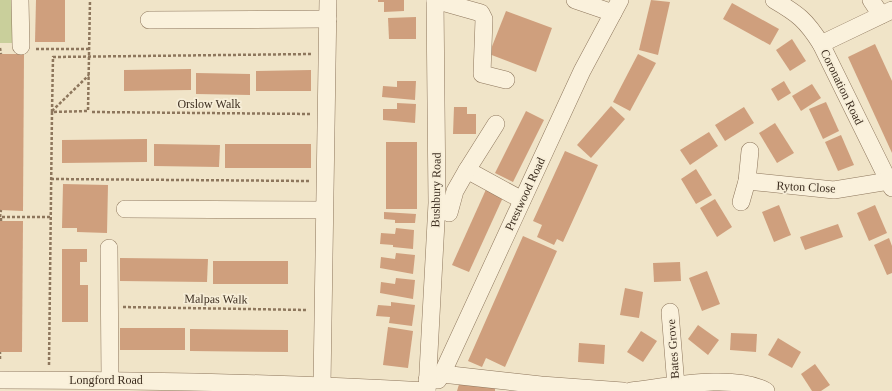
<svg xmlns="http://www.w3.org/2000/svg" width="892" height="391" font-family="'Times New Roman',serif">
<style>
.green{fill:#c9cf9b}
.building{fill:#cf9f7d}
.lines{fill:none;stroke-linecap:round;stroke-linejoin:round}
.minor-casing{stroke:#8d765c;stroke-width:18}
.path{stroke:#8d765c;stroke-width:2.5;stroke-dasharray:3 2;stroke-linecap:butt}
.minor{stroke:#faf1dc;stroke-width:17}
.labels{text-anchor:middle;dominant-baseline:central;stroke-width:3.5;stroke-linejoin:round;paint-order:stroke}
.street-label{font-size:12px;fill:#3d2e20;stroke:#f7eed8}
</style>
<rect width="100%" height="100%" fill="#f0e4c8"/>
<path class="green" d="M 0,0 L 13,0 L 14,43 L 0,43 Z"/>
<g class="building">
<path d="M 36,0 L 65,0 L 65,42 L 35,42 Z"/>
<path d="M 378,0 L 404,0 L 404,11 L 384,12 L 384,2 L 378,2 Z"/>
<path d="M 651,0 L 670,2 L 658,55 L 639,50 Z"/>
<path d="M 732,3 L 779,29 L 770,45 L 723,19 Z"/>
<path d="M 506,11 L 552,28 L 536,72 L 489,54 Z"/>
<path d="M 416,17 L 416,39 L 389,39 L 388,18 Z"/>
<path d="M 792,39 L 806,61 L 790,71 L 776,50 Z"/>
<path d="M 875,44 L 892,81 L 892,153 L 848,57 Z"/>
<path d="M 0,54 L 24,54 L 23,211 L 0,210 Z"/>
<path d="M 638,54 L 656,63 L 630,111 L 613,102 Z"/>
<path d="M 191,69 L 191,90 L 124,91 L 124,70 Z"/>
<path d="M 311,70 L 311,91 L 256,91 L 256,71 Z"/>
<path d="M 196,73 L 250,74 L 250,95 L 196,94 Z"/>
<path d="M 397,81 L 416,81 L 415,100 L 382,97 L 383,86 L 397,87 Z"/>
<path d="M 784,81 L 791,93 L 778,101 L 771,89 Z"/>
<path d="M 812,84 L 821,98 L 801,111 L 792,96 Z"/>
<path d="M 826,102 L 839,131 L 823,139 L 809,109 Z"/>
<path d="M 397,103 L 416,104 L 415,123 L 383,120 L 383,109 L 397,109 Z"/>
<path d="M 611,106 L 625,119 L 591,158 L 577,145 Z"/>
<path d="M 454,107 L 467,107 L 467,114 L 476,114 L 476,134 L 453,134 Z"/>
<path d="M 744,107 L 754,123 L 725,141 L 715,125 Z"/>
<path d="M 526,111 L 544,120 L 513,182 L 495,173 Z"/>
<path d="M 775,123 L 794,153 L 777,163 L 759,133 Z"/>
<path d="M 709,132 L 718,146 L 690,165 L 680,150 Z"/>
<path d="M 841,135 L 854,165 L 838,171 L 825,142 Z"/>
<path d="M 147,139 L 147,162 L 62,163 L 62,140 Z"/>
<rect x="386" y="142" width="31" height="67"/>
<path d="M 154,144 L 220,145 L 219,167 L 154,166 Z"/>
<rect x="225" y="144" width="86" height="24"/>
<path d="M 565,151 L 598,165 L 563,242 L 557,239 L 554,245 L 537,237 L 542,225 L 533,221 Z"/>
<path d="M 696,169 L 712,195 L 696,204 L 681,179 Z"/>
<path d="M 63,184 L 108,185 L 107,233 L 77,232 L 77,228 L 62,228 Z"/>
<path d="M 488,185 L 505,193 L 469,272 L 452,265 Z"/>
<path d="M 715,199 L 732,227 L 717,237 L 700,208 Z"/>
<path d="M 779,205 L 791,235 L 774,242 L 762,212 Z"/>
<path d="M 875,205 L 887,233 L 869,241 L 857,213 Z"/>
<path d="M 384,212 L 416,214 L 415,223 L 395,223 L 395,220 L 384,219 Z"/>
<path d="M 0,221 L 23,221 L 22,352 L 0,352 Z"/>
<path d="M 838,224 L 843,237 L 805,250 L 800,237 Z"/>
<path d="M 396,228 L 414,230 L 413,249 L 393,247 L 393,245 L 380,244 L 381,233 L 395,234 Z"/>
<path d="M 523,236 L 557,251 L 505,367 L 486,358 L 482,367 L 468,361 Z"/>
<path d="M 889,238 L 892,246 L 892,273 L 887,275 L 874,245 Z"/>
<path d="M 62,249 L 87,249 L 87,262 L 80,262 L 80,285 L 88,285 L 88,322 L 62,322 Z"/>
<path d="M 396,253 L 415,255 L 413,274 L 380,268 L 381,257 L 395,259 Z"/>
<path d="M 120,258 L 208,259 L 207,282 L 120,281 Z"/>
<rect x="213" y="261" width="75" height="23"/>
<path d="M 680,262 L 681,281 L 654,282 L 653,263 Z"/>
<path d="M 707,271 L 720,304 L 702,311 L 689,278 Z"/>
<path d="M 396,278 L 415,280 L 413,299 L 380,293 L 381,282 L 395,284 Z"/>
<path d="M 625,288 L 643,292 L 639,318 L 620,315 Z"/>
<path d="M 391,302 L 415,305 L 412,326 L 389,323 L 390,317 L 376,316 L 378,305 L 391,306 Z"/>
<path d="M 698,325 L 719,340 L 708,355 L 688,339 Z"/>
<path d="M 388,327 L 413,331 L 408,368 L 383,365 Z"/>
<rect x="120" y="328" width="65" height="22"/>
<path d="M 190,329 L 288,330 L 288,352 L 190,351 Z"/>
<path d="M 641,331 L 657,341 L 643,362 L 627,352 Z"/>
<path d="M 731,333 L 757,334 L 756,352 L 730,350 Z"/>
<path d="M 778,338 L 801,352 L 792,368 L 768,355 Z"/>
<path d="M 579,343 L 605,345 L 604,364 L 578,362 Z"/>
<path d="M 815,364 L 830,385 L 821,391 L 812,391 L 801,374 Z"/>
<path d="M 460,381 L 495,386 L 495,391 L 457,391 Z"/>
</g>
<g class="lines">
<g class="minor-casing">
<g id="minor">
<path d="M 20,0 L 21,46"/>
<path d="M 435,0 L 481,13 L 484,19 L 482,74 L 506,80"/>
<path d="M 575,0 L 613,13"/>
<path d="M 774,0 C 798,14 806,20 821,44 L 892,188"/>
<path d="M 871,0 L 881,15"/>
<path d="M 149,20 L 328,19"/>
<path d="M 821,44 L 892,10"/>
<path d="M 496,124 L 467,170 L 522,200"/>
<path d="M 747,181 L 834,190 L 889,181"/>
<path d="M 741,202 L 747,181 L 750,151"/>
<path d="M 125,209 L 324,210"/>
<path d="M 449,213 L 455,191 L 467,170"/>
<path d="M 109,248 L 110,379"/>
<path d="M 670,312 L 676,386"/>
<path d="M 442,374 L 541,385 L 623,391"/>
<path d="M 0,380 C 143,380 285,383 427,391"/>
<path d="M 427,380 L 438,380 L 442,374 L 582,71 L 620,0"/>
<path d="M 322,385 L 328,0"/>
<path d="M 427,391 L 437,203 L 435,0"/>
<path d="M 631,391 C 667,387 734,373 766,391"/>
</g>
</g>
<g class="path">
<path d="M 0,48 L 1,54"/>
<path d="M 36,49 L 89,49"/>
<path d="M 52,111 L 89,75"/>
<path d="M 52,112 L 53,57 L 312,54"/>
<path d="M 92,112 L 311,114"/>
<path d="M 51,179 L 310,181"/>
<path d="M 0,217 L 1,210"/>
<path d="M 1,221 L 1,217 L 50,217"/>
<path d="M 123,307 L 308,310"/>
<path d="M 0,359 L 0,352"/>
<path d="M 49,365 L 52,112 L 88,111 L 90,0"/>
</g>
<use href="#minor" class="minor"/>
</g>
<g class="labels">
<g class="street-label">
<text transform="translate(842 87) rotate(64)">Coronation Road</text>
<text x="209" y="104">Orslow Walk</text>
<text transform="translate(806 187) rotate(3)">Ryton Close</text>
<text transform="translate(436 190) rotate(-89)">Bushbury Road</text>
<text transform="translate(525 194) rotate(-65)">Prestwood Road</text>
<text transform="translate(216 299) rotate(1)">Malpas Walk</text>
<text transform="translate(673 349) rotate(-94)">Bates Grove</text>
<text x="106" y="380">Longford Road</text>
</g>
</g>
</svg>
